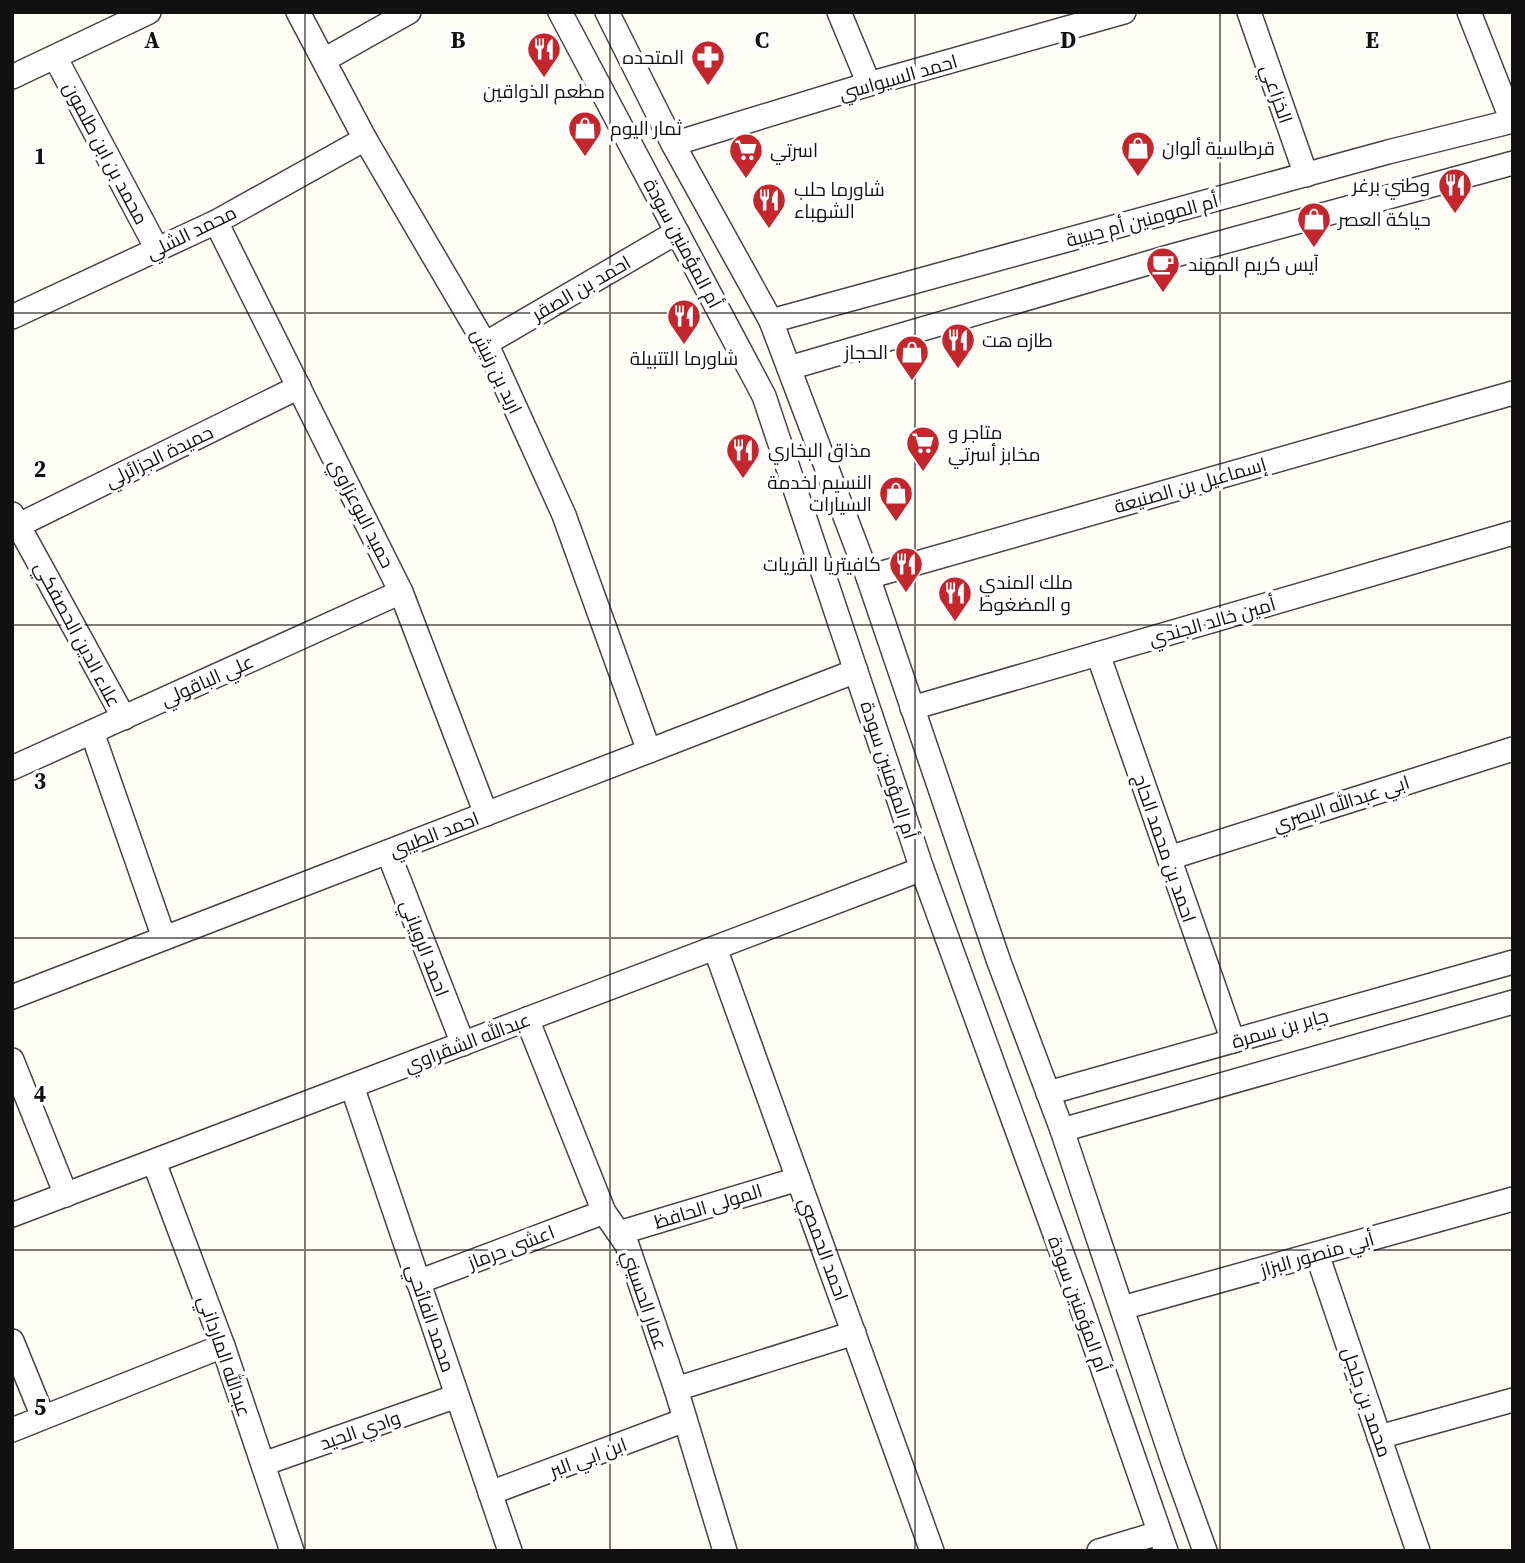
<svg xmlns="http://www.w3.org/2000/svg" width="1525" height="1563" font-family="'Source Serif 4',Cairo,serif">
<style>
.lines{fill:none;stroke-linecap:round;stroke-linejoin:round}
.minor-casing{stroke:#444;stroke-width:26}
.minor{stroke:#fff;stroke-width:23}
.grid{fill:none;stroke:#111;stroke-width:2;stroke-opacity:0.55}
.labels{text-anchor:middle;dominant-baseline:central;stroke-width:7;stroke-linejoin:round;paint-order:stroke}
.poi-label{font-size:19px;fill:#111;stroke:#fff;text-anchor:start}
.street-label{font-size:19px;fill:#111;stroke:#fff}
.grid-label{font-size:23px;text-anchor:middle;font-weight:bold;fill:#111;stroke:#fff;stroke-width:7;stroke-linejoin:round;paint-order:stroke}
</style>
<rect width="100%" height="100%" fill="#fffdf5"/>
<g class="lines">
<g class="minor-casing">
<g id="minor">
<path d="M 298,12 L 365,139 L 491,354 L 564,515 L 649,751"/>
<path d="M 560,12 L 764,396 L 922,869 L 1080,1303 L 1166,1551"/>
<path d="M 607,12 L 673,144 L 771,321 L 868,577 L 999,962 L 1062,1130 L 1173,1462 L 1205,1551"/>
<path d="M 839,12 L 869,84"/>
<path d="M 1249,12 L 1306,175"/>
<path d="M 1469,12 L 1512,121"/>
<path d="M 55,57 L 157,249"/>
<path d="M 324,60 L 409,12"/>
<path d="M 12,77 L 149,12"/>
<path d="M 673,144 L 869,84 L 1124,12"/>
<path d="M 216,222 L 401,592 L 486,814"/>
<path d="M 12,317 L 216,222 L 365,139"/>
<path d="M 771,321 L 1388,152 L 1513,121"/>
<path d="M 485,344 L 677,232"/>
<path d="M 789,368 L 1172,256 L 1513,163"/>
<path d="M 12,514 L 124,718"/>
<path d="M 19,525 L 299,387"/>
<path d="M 868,577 L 1513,393"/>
<path d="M 1098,654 L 1233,1041"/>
<path d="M 912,708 L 1513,533"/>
<path d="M 92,732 L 164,938"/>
<path d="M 12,768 L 401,592"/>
<path d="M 388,852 L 463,1044"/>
<path d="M 1169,858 L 1513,749"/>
<path d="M 715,948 L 932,1551"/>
<path d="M 12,997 L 856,671"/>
<path d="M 527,1019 L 604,1212 L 627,1245 L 676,1389 L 725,1551"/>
<path d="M 12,1060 L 66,1195"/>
<path d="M 352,1086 L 510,1551"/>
<path d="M 1048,1093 L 1513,962"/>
<path d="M 1062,1130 L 1513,1002"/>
<path d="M 154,1162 L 223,1346 L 292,1551"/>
<path d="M 12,1215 L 922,869"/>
<path d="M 619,1233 L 798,1179"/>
<path d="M 1317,1254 L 1418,1551"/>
<path d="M 418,1282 L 604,1212"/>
<path d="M 1122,1308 L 1513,1199"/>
<path d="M 12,1341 L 43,1417"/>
<path d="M 676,1389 L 854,1333"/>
<path d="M 12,1430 L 223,1346"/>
<path d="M 1379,1437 L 1513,1400"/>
<path d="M 263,1464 L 457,1396"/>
<path d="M 490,1493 L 685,1420"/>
<path d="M 1099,1551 L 1159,1533"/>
</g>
</g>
<use href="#minor" class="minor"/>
</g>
<path class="grid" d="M 305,12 L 305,1551M 610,12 L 610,1551M 915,12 L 915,1551M 1220,12 L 1220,1551M 12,313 L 1513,313M 12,625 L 1513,625M 12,938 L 1513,938M 12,1250 L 1513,1250"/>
<defs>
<g id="restaurant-pin" transform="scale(1.75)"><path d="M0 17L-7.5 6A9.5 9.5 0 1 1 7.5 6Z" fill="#c4262e" stroke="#fff"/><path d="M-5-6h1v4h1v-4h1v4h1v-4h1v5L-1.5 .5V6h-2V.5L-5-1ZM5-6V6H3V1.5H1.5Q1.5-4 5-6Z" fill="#fff"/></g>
<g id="pharmacy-pin" transform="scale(1.75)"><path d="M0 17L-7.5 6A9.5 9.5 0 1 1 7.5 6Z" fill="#c4262e" stroke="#fff"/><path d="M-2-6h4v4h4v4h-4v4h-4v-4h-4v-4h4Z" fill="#fff"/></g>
<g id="shop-pin" transform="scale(1.75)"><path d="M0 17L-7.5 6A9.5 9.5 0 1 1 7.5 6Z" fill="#c4262e" stroke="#fff"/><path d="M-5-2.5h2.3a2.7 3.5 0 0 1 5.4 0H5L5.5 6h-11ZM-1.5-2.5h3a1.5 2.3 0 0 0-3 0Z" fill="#fff"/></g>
<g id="supermarket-pin" transform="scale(1.75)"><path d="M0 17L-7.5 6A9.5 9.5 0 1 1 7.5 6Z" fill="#c4262e" stroke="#fff"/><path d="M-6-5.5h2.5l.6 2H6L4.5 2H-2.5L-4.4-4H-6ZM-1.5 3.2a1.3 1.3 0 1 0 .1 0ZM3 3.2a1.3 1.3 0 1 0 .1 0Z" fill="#fff"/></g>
<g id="cafe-pin" transform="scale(1.75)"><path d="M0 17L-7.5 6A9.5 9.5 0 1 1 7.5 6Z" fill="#c4262e" stroke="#fff"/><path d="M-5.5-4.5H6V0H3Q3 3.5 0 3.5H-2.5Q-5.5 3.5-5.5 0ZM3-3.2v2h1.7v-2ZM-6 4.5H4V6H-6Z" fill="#fff"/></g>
</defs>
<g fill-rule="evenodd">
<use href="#restaurant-pin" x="544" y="49"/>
<use href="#pharmacy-pin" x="708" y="57"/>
<use href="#shop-pin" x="585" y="128"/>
<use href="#shop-pin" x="1138" y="148"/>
<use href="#supermarket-pin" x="746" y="150"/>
<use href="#restaurant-pin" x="1455" y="185"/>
<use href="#restaurant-pin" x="769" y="200"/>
<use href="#shop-pin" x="1314" y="219"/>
<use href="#cafe-pin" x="1163" y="264"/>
<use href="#restaurant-pin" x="684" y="316"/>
<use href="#restaurant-pin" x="958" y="340"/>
<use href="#shop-pin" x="912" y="352"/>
<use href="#supermarket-pin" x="923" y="443"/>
<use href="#restaurant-pin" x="743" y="450"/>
<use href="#shop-pin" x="896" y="493"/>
<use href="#restaurant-pin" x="906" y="564"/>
<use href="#restaurant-pin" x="955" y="593"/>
</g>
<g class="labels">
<g class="poi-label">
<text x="684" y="57" text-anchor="end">المتحده</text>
<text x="544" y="91" text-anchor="middle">مطعم الذواقين</text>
<text x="610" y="128">ثمار اليوم</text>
<text x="1162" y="148">قرطاسية ألوان</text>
<text x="770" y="150">اسرتي</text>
<text x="1430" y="185" text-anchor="end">وطني برغر</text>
<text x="794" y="189">شاورما حلب<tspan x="794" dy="22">الشهباء</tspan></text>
<text x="1338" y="219">حياكة العصر</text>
<text x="1188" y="264">آيس كريم المهند</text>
<text x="982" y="340">طازه هت</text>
<text x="888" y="352" text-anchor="end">الحجاز</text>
<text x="684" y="358" text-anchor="middle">شاورما التتبيلة</text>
<text x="948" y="432">متاجر و<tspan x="948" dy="22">مخابز أسرتي</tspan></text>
<text x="768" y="450">مذاق البخاري</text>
<text x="872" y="482" text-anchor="end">النسيم لخدمة<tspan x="872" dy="22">السيارات</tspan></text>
<text x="881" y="564" text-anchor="end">كافيتريا القريات</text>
<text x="979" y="582">ملك المندي<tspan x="979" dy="22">و المضغوط</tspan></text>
</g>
<g class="street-label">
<text transform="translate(898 77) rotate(-16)">احمد السيواسي</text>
<text transform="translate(1277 94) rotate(71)">الخزاعي</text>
<text transform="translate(106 153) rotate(62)">محمد بن ابن طلمون</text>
<text transform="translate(1142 220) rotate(-15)">أم المومنين أم حبيبة</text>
<text transform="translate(191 232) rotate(-26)">محمد الشلي</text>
<text transform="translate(683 243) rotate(62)">أم المؤمنين سودة</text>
<text transform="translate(581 288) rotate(-30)">احمد بن الصقر</text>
<text transform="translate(497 371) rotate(64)">اربد بن رنيش</text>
<text transform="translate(159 456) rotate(-26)">حميدة الجزائرلي</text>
<text transform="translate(1190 485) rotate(-16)">إسماعيل بن الصنيعة</text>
<text transform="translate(362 513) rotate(63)">حميد البوعزاوي</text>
<text transform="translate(1212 621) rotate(-16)">أمين خالد الجندي</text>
<text transform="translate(78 634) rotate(62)">علاء الدين الحصفكي</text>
<text transform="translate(207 680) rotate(-24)">علي الباقولي</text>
<text transform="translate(889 770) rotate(72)">أم المؤمنين سودة</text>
<text transform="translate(1341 803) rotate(-18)">ابي عبدالله البصري</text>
<text transform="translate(434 834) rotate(-21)">احمد الطيبي</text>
<text transform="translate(1165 848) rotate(71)">احمد بن محمد الحاج</text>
<text transform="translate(425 948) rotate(69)">احمد الروياني</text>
<text transform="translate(1280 1028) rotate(-16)">جابر بن سمرة</text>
<text transform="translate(467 1042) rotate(-21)">عبدالله الشقراوي</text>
<text transform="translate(708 1206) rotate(-17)">المولى الحافظ</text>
<text transform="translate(511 1247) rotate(-21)">اعشى حرماز</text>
<text transform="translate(824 1249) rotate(70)">احمد الحمصي</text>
<text transform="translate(1317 1254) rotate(-16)">أبي منصور البزاز</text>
<text transform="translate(645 1300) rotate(71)">عمار الحسيني</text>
<text transform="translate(1079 1304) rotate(70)">أم المؤمنين سودة</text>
<text transform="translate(431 1318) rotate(71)">محمد الفائحي</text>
<text transform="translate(225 1356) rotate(71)">عبدالله المارداني</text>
<text transform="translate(1367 1402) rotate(71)">محمد بن جلجل</text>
<text transform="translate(360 1430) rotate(-19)">وادي الحيد</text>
<text transform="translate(588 1457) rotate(-20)">ابن ابي البر</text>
</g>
</g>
<g class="grid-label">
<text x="152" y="48">A</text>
<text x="458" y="48">B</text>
<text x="762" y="48">C</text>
<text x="1068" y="48">D</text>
<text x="1372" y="48">E</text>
<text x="40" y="164">1</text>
<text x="40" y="477">2</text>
<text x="40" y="789">3</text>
<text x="40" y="1102">4</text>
<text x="40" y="1415">5</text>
</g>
<rect width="1525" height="1563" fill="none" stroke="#111111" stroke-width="28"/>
</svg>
